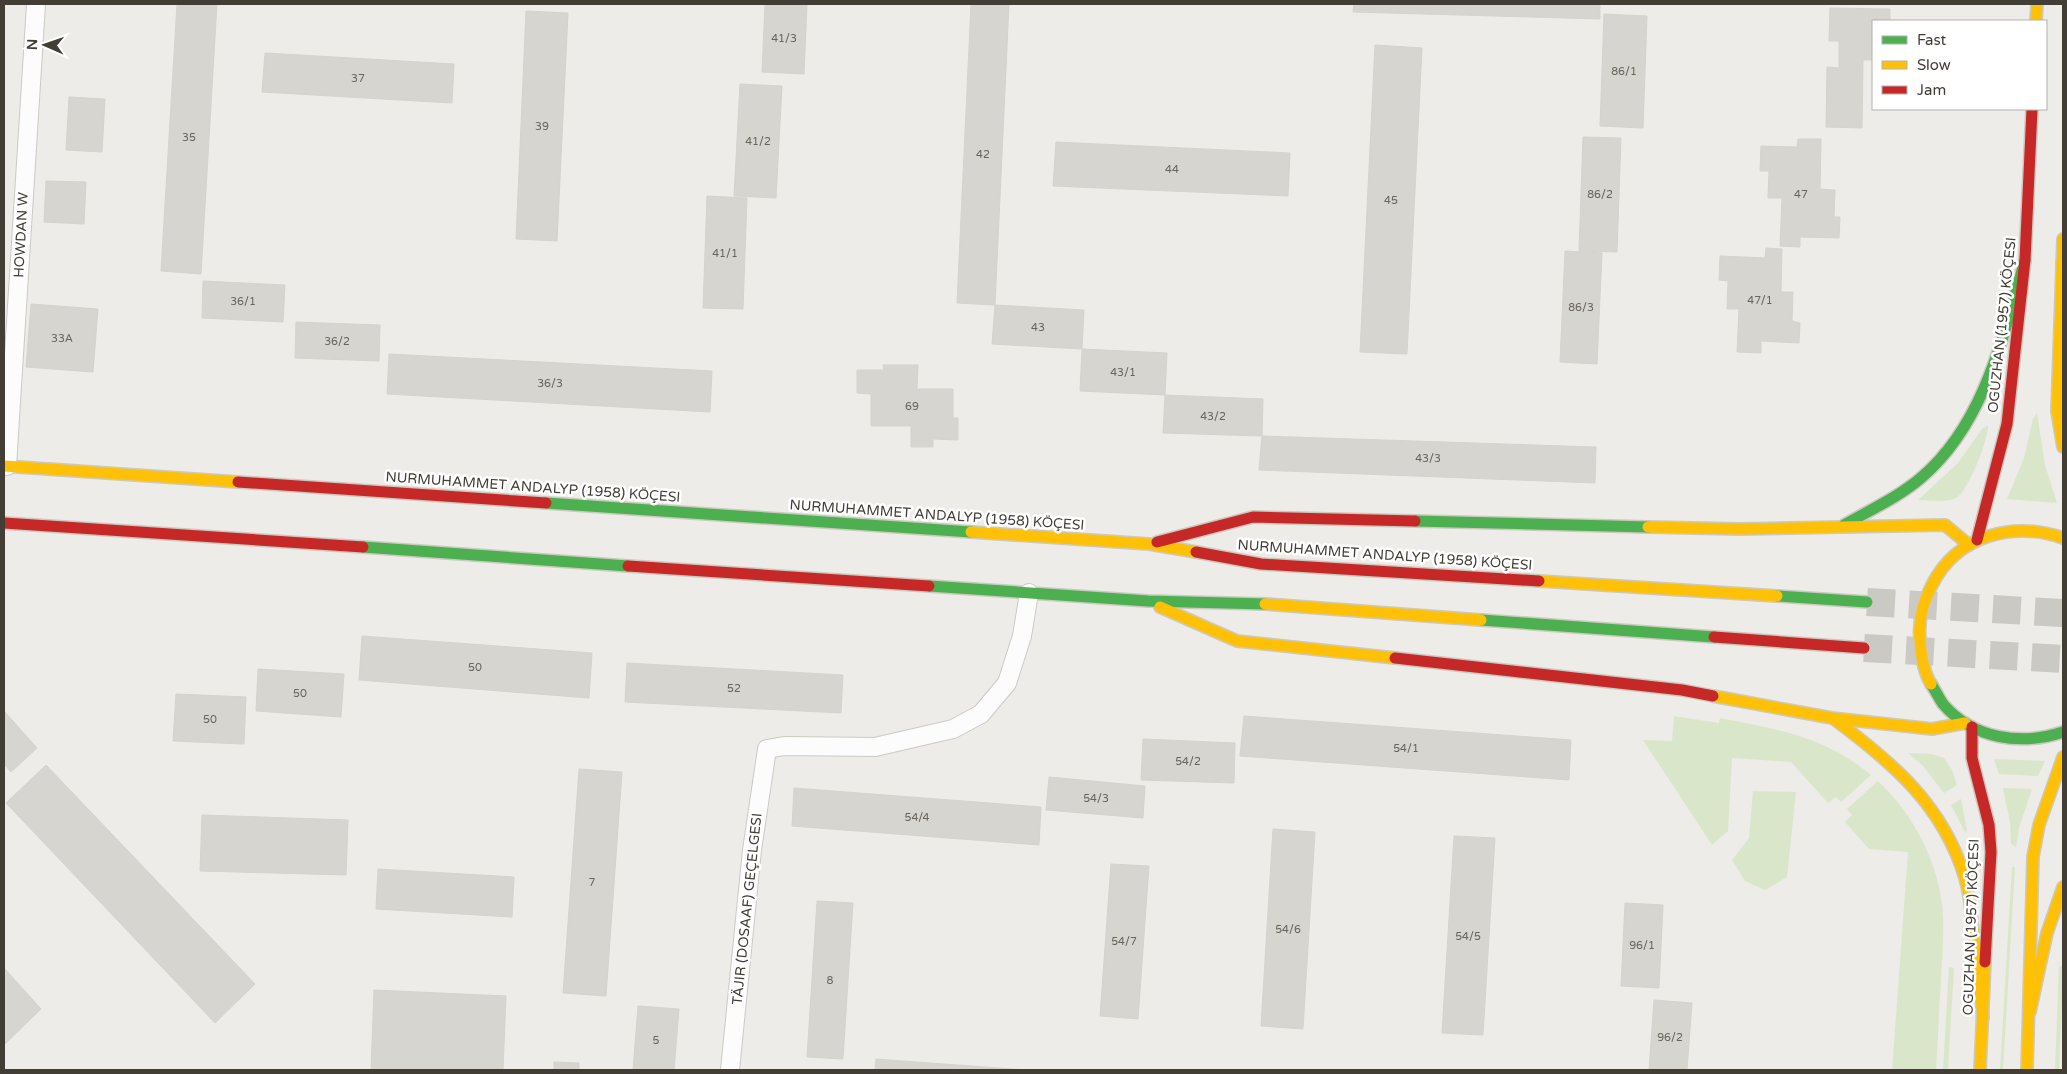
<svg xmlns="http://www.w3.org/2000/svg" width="2067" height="1074" font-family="'Varela Round',sans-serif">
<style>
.green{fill:#dae6ca}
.building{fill:#d7d5d0;stroke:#d5d3ce}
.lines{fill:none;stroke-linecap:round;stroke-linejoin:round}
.primary-tunnel{stroke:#cbc9c4;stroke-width:28;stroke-dasharray:28 14;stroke-linecap:butt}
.street-casing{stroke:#cbcac5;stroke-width:20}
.fast-casing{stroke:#ccc9bf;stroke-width:14}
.slow-casing{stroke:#ccc9bf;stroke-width:14}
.jam-casing{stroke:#ccc9bf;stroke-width:14}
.street{stroke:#fcfcfc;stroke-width:18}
.fast{stroke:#4caf50;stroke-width:11}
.slow{stroke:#ffc107;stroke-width:11}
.jam{stroke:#c62828;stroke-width:11}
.labels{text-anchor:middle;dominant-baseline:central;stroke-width:5;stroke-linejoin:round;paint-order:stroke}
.number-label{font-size:11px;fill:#68645c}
.street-label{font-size:14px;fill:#423d35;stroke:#fff}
</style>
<rect width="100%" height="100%" fill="#edece8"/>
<g class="green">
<path d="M 2037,413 L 2045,465 L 2057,503 L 2007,499 L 2024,458 L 2033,419 Z"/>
<path d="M 1988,425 C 1989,438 1968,492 1956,498 C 1946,503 1929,500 1918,500 L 1958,463 L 1982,429 Z"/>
<path d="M 1674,716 L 1719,723 L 1720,718 C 1777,729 1826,737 1871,775 L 1841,802 L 1836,797 L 1828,803 L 1791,762 L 1732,758 L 1728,831 L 1712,845 L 1643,740 L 1672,741 Z"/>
<path d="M 1908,753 L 1932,754 L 1944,758 L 1952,770 L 1957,785 L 1944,793 L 1923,766 Z"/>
<path d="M 1994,759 L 2045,761 L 2038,776 L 1999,774 Z"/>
<path d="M 1878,781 C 1914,815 1940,864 1943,915 C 1944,936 1942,958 1941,979 C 1939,1010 1938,1040 1936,1070 L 1892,1070 L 1908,852 L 1869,849 L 1845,822 L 1852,815 L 1847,809 Z"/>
<path d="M 2003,788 L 2032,789 L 2019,828 L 2016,847 L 2011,844 L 2010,822 Z"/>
<path d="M 1753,791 L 1796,792 L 1787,877 L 1765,890 L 1745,881 L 1732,860 L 1749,838 Z"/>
<path d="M 1961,799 L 1967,831 L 1965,832 L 1951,805 Z"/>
<path d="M 2012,867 L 2015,867 L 2003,1070 L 2000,1070 Z"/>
<path d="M 2059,966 L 2063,966 L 2063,979 L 2059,1070 L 2055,1070 Z"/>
<path d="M 1949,967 L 1954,968 L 1948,1070 L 1943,1070 Z"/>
</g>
<g class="building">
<path d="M 177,4 L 217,4 L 201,274 L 161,271 Z"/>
<path d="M 765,4 L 807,4 L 804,74 L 762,72 Z"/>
<path d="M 971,4 L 1009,4 L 995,305 L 957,303 Z"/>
<path d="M 1354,4 L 1600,4 L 1600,19 L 1353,12 Z"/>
<path d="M 1830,8 L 1890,9 L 1890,21 L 1873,21 L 1873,60 L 1863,60 L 1862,128 L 1826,127 L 1827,67 L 1839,68 L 1839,41 L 1829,41 Z"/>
<path d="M 526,11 L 568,13 L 557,241 L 516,239 Z"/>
<path d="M 1604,14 L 1647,16 L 1643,128 L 1600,126 Z"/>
<path d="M 1375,45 L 1422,48 L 1407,354 L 1360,352 Z"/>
<path d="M 265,53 L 454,64 L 452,103 L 262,92 Z"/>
<path d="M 740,84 L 782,86 L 776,198 L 734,196 Z"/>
<path d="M 69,97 L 105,99 L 102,152 L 66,150 Z"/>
<path d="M 1583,137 L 1621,138 L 1617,252 L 1579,251 Z"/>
<path d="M 1798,139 L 1821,139 L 1820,189 L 1835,190 L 1834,217 L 1840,217 L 1839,238 L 1800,237 L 1800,247 L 1780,246 L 1782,198 L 1768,198 L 1769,171 L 1760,171 L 1761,146 L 1797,147 Z"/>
<path d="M 1056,142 L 1290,153 L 1288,196 L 1053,186 Z"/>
<path d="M 46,181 L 86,182 L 84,224 L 44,222 Z"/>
<path d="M 707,196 L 747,198 L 743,309 L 703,308 Z"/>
<path d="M 1766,248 L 1782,249 L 1781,292 L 1793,292 L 1792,321 L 1800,323 L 1799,343 L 1761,341 L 1761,353 L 1737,352 L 1739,309 L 1727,309 L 1728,281 L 1719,280 L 1720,256 L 1765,258 Z"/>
<path d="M 1565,251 L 1602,253 L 1597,364 L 1560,362 Z"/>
<path d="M 203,281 L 285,285 L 283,322 L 202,318 Z"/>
<path d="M 31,304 L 98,309 L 93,372 L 26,367 Z"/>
<path d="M 995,305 L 1084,310 L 1082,349 L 992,344 Z"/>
<path d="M 296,322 L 380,325 L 379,361 L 295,358 Z"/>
<path d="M 1082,349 L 1167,353 L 1165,395 L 1080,391 Z"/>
<path d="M 389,354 L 712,371 L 710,412 L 387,394 Z"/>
<path d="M 883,365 L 918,365 L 917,389 L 953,389 L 953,418 L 958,418 L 958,440 L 933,439 L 933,447 L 911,447 L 911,426 L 871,426 L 871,394 L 857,393 L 857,370 L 884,370 Z"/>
<path d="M 1165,395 L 1263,399 L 1262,436 L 1163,433 Z"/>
<path d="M 1262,436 L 1596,447 L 1595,483 L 1259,470 Z"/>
<path d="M 362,636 L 592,653 L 589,698 L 359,680 Z"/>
<path d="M 627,663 L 843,675 L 841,713 L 625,702 Z"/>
<path d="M 258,669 L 344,674 L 341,717 L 256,711 Z"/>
<path d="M 176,694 L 246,697 L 244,744 L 173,741 Z"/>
<path d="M 4,711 L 37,748 L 11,772 L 4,764 Z"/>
<path d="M 1244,716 L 1571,740 L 1569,780 L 1240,756 Z"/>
<path d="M 1143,739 L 1235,743 L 1234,783 L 1141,780 Z"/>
<path d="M 46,765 L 255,984 L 215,1023 L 6,803 Z"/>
<path d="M 579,769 L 622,772 L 606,996 L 563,993 Z"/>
<path d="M 1049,777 L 1145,786 L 1143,818 L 1046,810 Z"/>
<path d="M 794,788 L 1041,807 L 1039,845 L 792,826 Z"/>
<path d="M 202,815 L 348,820 L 346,875 L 200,871 Z"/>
<path d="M 1273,829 L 1315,832 L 1303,1029 L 1261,1026 Z"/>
<path d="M 1454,836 L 1495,838 L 1483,1035 L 1442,1033 Z"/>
<path d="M 1111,864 L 1149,866 L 1138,1019 L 1100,1016 Z"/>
<path d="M 378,869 L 514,877 L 512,917 L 376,909 Z"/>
<path d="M 817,901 L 853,903 L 843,1059 L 807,1057 Z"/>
<path d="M 1625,903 L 1663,905 L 1659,988 L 1621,986 Z"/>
<path d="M 4,968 L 41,1009 L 4,1045 Z"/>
<path d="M 374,990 L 506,996 L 503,1070 L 371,1070 Z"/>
<path d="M 1654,1000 L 1692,1003 L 1687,1070 L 1649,1070 Z"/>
<path d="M 638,1006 L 679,1009 L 674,1070 L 633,1070 Z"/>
<path d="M 876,1059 L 1026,1070 L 875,1070 Z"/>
<path d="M 554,1062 L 579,1063 L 579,1070 L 554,1070 Z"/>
</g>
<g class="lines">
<g class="primary-tunnel">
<path d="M 1867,602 L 2063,613"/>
<path d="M 1864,648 L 2063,659"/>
</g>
<g class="street-casing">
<g id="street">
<path d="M 7,466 L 36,4"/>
<path d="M 730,1070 L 752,850 L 767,749 L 784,746 L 875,747 L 953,729 L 981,714 L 1007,683 L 1022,636 L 1029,593"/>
</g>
</g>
<g class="fast-casing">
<g id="fast">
<path d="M 546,503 L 971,532"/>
<path d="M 1415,521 L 1648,527"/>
<path d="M 1844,525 C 1870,510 1899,497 1922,477 C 1985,423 2003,336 2025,260"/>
<path d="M 363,547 L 628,566"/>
<path d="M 929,586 L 1148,601 L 1265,604"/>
<path d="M 1777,596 L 1867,602"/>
<path d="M 1481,620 L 1714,637"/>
<path d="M 1931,684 C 1935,690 1939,698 1943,704 C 1973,739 2021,746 2063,732"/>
</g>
</g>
<g class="slow-casing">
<g id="slow">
<path d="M 2036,21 L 2037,4"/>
<path d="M 2063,239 L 2057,411 L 2063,447"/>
<path d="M 2062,264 L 2063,270"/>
<path d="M 4,466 L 238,482"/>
<path d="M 1648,527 L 1740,529 L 1945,525 L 1969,545"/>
<path d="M 971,532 L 1149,544 L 1196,552"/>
<path d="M 1539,581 L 1777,596"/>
<path d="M 1265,604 L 1481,620"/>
<path d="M 1160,607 L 1237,641 L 1395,658"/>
<path d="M 1931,684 C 1923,671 1921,655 1920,640 C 1918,620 1923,602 1932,585 C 1957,535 2013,521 2063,538"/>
<path d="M 1713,696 L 1832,718 L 1932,729 L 1965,723"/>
<path d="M 1834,719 C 1893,763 1943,805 1965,878 C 1969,892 1971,908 1972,923 C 1977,955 1980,986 1983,1018"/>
<path d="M 2030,1012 L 2047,933 L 2063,887"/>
<path d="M 1980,1070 L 1985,962"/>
<path d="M 2027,1070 L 2033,857 L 2039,825 L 2063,757"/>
</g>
</g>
<g class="jam-casing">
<g id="jam">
<path d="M 238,482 L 546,503"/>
<path d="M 4,523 L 363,547"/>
<path d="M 1977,540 L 2007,424 L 2025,260 L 2032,109"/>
<path d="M 1157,542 L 1253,517 L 1415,521"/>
<path d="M 1196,552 L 1261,564 L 1539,581"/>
<path d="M 628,566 L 929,586"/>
<path d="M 1714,637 L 1864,648"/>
<path d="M 1395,658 L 1682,690 L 1713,696"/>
<path d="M 1972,727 L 1972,758 L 1989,825 L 1991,852 L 1985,962"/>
</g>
</g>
<use href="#street" class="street"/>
<use href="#fast" class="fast"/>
<use href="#slow" class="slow"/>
<use href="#jam" class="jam"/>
</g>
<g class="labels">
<g class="number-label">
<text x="784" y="38">41/3</text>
<text x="1624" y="71">86/1</text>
<text x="358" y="78">37</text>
<text x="542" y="126">39</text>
<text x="189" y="137">35</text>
<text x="758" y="141">41/2</text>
<text x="983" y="154">42</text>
<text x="1172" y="169">44</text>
<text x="1600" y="194">86/2</text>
<text x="1801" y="194">47</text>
<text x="1391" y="200">45</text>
<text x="725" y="253">41/1</text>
<text x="1760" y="300">47/1</text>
<text x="243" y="301">36/1</text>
<text x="1581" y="307">86/3</text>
<text x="1038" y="327">43</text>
<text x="62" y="338">33A</text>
<text x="337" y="341">36/2</text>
<text x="1123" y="372">43/1</text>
<text x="550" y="383">36/3</text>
<text x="912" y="406">69</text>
<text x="1213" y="416">43/2</text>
<text x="1428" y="458">43/3</text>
<text x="475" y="667">50</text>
<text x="734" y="688">52</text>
<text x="300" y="693">50</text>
<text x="210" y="719">50</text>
<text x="1406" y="748">54/1</text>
<text x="1188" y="761">54/2</text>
<text x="1096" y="798">54/3</text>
<text x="917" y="817">54/4</text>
<text x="592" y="882">7</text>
<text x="1288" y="929">54/6</text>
<text x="1468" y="936">54/5</text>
<text x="1124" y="941">54/7</text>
<text x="1642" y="945">96/1</text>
<text x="830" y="980">8</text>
<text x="1670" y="1037">96/2</text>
<text x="656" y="1040">5</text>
</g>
<g class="street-label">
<text transform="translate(21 235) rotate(-87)">HOWDAN W</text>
<text transform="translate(2002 325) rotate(-84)">OGUZHAN (1957) KÖÇESI</text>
<text transform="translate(533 487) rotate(4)">NURMUHAMMET ANDALYP (1958) KÖÇESI</text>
<text transform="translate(937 515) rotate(4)">NURMUHAMMET ANDALYP (1958) KÖÇESI</text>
<text transform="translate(1385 555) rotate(4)">NURMUHAMMET ANDALYP (1958) KÖÇESI</text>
<text transform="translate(747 909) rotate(-84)">TÄJIR (DOSAAF) GEÇELGESI</text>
<text transform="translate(1971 927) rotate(-88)">OGUZHAN (1957) KÖÇESI</text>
</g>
</g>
<rect width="2067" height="1074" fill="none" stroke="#423d35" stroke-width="10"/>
<rect x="1872" y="20" width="175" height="90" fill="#ffffff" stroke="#b3b1ae"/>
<rect x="1882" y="36" width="25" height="8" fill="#4caf50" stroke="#b3b1ae"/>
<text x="1917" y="45" font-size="15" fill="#423d35">Fast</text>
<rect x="1882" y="61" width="25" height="8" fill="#ffc107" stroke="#b3b1ae"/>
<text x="1917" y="70" font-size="15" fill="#423d35">Slow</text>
<rect x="1882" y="86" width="25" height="8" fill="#c62828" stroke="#b3b1ae"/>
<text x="1917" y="95" font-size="15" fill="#423d35">Jam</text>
<g transform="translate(45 45) rotate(272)" stroke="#ffffff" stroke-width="4" paint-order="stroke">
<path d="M0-4L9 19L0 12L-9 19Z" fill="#423d35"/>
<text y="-8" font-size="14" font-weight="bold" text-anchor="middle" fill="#423d35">N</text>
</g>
</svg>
